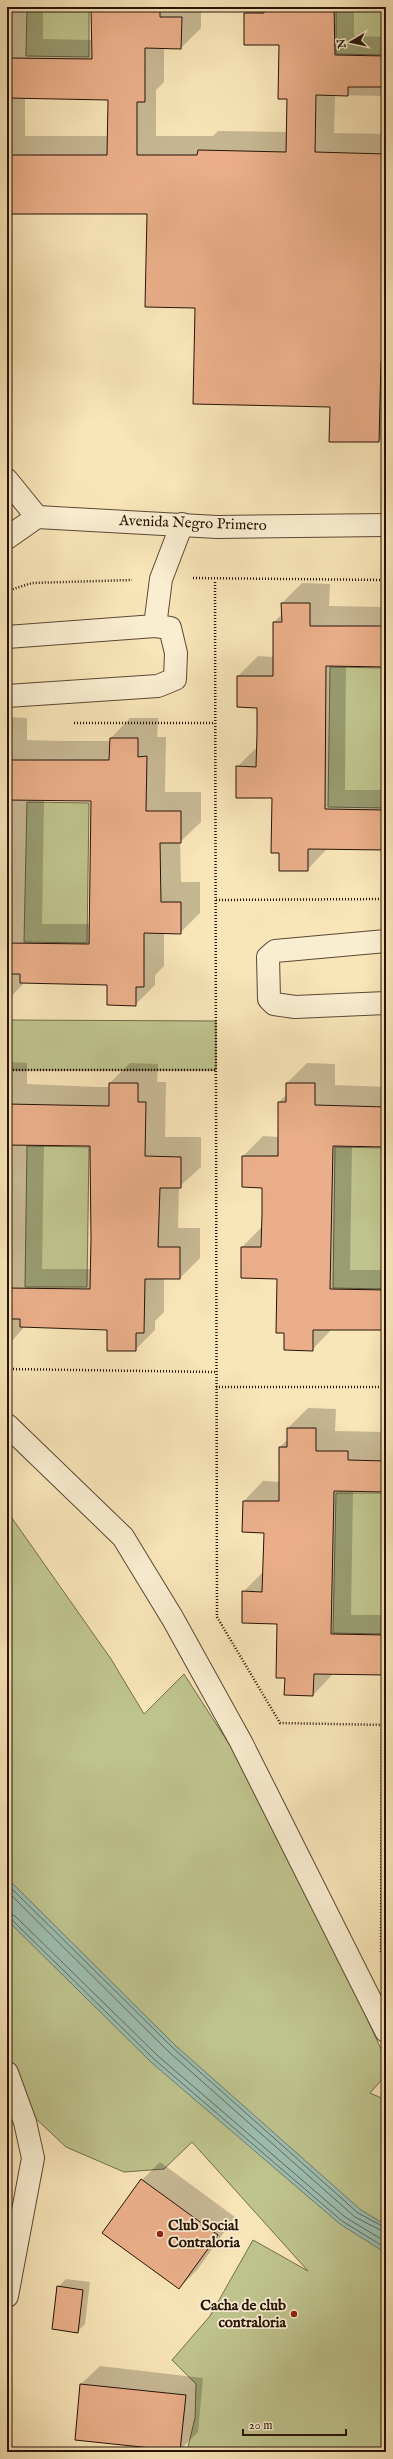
<svg xmlns="http://www.w3.org/2000/svg" width="393" height="2459" font-family="'IM FELL English',serif">
<style>
.green{fill:#bfc48e;stroke:#736c4b}
.water{fill:#9dbfb2;stroke:#6e7a6e}
.shadow{fill:#0003;fill-rule:evenodd}
.lines{fill:none;stroke-linecap:round;stroke-linejoin:round}
.shore{stroke:#62695d;stroke-width:1}
.building{fill:#eaaf8a;stroke:#271308}
.minor-casing{stroke:#5b4834;stroke-width:24}
.path{stroke:#271308;stroke-width:2.5;stroke-dasharray:1 2;stroke-linecap:butt}
.minor{stroke:#faeed1;stroke-width:22}
.poi-dot{fill:#8f2418;stroke:#faeed1;stroke-width:1.5}
.labels{text-anchor:middle;dominant-baseline:central;stroke-width:3.5;stroke-linejoin:round;paint-order:stroke}
.street-label{font-size:15px;fill:#271308;stroke:#faeed1}
.poi-label{font-size:15px;font-weight:bold;fill:#271308;stroke:#faeed1;text-anchor:start}
</style>
<rect width="100%" height="100%" fill="#f8e5b8"/>
<filter id="stains"><feTurbulence type="fractalNoise" baseFrequency=".005" numOctaves="4"/><feColorMatrix values="0 0 0 0 .2 0 0 0 0 .09 0 0 0 0 .02 0 0 0 .5 -.17"/></filter>
<radialGradient id="worn" r=".72"><stop offset=".6" stop-color="#630" stop-opacity="0"/><stop offset="1" stop-color="#630" stop-opacity=".3"/></radialGradient>
<g class="green">
<path d="M 27,7 L 89,7 L 89,57 L 26,56 Z"/>
<path d="M 336,7 L 386,7 L 386,55 L 336,54 Z"/>
<path d="M 330,667 L 386,668 L 386,808 L 328,807 Z"/>
<path d="M 27,802 L 89,803 L 87,943 L 24,942 Z"/>
<path d="M 7,1020 L 216,1021 L 216,1070 L 7,1070 Z"/>
<path d="M 27,1146 L 89,1147 L 87,1287 L 25,1287 Z"/>
<path d="M 335,1147 L 386,1148 L 386,1289 L 333,1288 Z"/>
<path d="M 336,1493 L 386,1493 L 386,1634 L 333,1633 Z"/>
<path d="M 7,1511 L 111,1659 L 144,1714 L 184,1674 L 231,1747 L 305,1883 L 386,2060 L 386,2075 L 370,2093 L 386,2100 L 386,2452 L 191,2452 L 188,2447 L 195,2418 L 196,2384 L 172,2360 L 210,2316 L 253,2240 L 308,2271 L 192,2142 L 164,2169 L 124,2172 L 66,2147 L 16,2100 L 7,2080 Z"/>
</g>
<path class="water" d="M 7,1878 L 176,2046 L 361,2210 L 386,2225 L 386,2253 L 340,2224 L 152,2063 L 7,1920 Z"/>
<g class="shadow">
<path d="M 7,7 L 43,7 L 43,39 L 93,40 L 93,7 L 201,7 L 201,28 L 181,48 L 164,48 L 164,82 L 156,90 L 156,136 L 213,136 L 218,131 L 287,132 L 288,98 L 281,44 L 245,44 L 245,13 L 251,7 L 354,7 L 354,36 L 386,37 L 386,96 L 335,95 L 334,133 L 386,134 L 386,434 L 379,441 L 196,307 L 148,213 L 7,213 ZM 25,97 L 109,99 L 108,136 L 25,136 Z"/>
<path d="M 302,583 L 330,584 L 329,606 L 386,607 L 386,666 L 346,665 L 345,790 L 386,790 L 386,850 L 327,849 L 307,870 L 280,852 L 273,798 L 237,767 L 257,747 L 258,707 L 238,676 L 258,656 L 274,657 L 274,622 L 282,614 L 282,603 Z"/>
<path d="M 7,717 L 27,718 L 27,740 L 60,741 L 111,741 L 111,738 L 130,718 L 158,718 L 157,737 L 166,737 L 165,792 L 201,792 L 201,822 L 180,842 L 181,882 L 200,882 L 200,913 L 180,933 L 164,933 L 164,966 L 155,975 L 155,985 L 135,1005 L 108,984 L 24,983 L 7,1001 ZM 44,799 L 92,800 L 90,924 L 42,924 Z"/>
<path d="M 7,1062 L 27,1063 L 27,1084 L 98,1087 L 110,1087 L 110,1083 L 130,1063 L 158,1064 L 157,1082 L 166,1082 L 165,1137 L 201,1137 L 201,1167 L 179,1187 L 178,1228 L 200,1228 L 200,1258 L 180,1278 L 164,1278 L 164,1312 L 155,1321 L 155,1330 L 135,1350 L 108,1329 L 24,1327 L 7,1347 ZM 44,1144 L 91,1145 L 91,1269 L 42,1269 Z"/>
<path d="M 307,1063 L 335,1064 L 335,1085 L 386,1087 L 386,1146 L 352,1146 L 350,1270 L 386,1270 L 386,1330 L 332,1329 L 312,1350 L 285,1332 L 278,1278 L 242,1277 L 242,1247 L 262,1227 L 263,1187 L 243,1156 L 263,1136 L 279,1137 L 279,1102 L 287,1094 L 287,1083 Z"/>
<path d="M 308,1408 L 336,1409 L 335,1431 L 386,1432 L 386,1491 L 353,1491 L 351,1615 L 386,1615 L 386,1675 L 333,1674 L 313,1695 L 286,1694 L 286,1677 L 278,1623 L 243,1592 L 263,1572 L 265,1532 L 244,1501 L 263,1481 L 280,1482 L 280,1447 L 288,1439 L 288,1428 Z"/>
<path d="M 160,2162 L 235,2217 L 197,2270 L 179,2288 L 103,2233 L 142,2180 Z"/>
<path d="M 66,2279 L 90,2282 L 85,2324 L 77,2332 L 58,2287 Z"/>
<path d="M 100,2366 L 203,2378 L 198,2432 L 180,2450 L 81,2384 Z"/>
</g>
<g class="lines">
<g class="shore">
<path d="M 7,1884 L 173,2048 L 358,2213 L 386,2228"/>
<path d="M 7,1891 L 169,2052 L 355,2217 L 386,2233"/>
<path d="M 7,1913 L 15,1916 L 158,2056 L 345,2217 L 386,2242"/>
<path d="M 7,1918 L 11,1919 L 155,2060 L 342,2221 L 386,2248"/>
</g>
</g>
<g class="building">
<path d="M 264,7 L 334,7 L 335,55 L 386,56 L 386,87 L 348,87 L 348,96 L 316,95 L 315,152 L 386,154 L 386,361 L 381,361 L 379,442 L 329,442 L 330,407 L 193,404 L 195,308 L 145,307 L 147,214 L 7,214 L 7,155 L 107,155 L 108,100 L 7,98 L 7,58 L 92,59 L 91,8 L 160,8 L 160,17 L 182,17 L 181,49 L 145,48 L 145,102 L 137,102 L 137,155 L 197,155 L 198,150 L 286,152 L 287,99 L 278,99 L 279,45 L 244,45 L 244,13 L 264,13 Z"/>
<path d="M 281,603 L 310,603 L 310,626 L 386,626 L 386,667 L 326,666 L 325,809 L 386,810 L 386,850 L 308,849 L 308,871 L 279,871 L 279,853 L 271,853 L 272,798 L 236,798 L 236,766 L 256,767 L 257,734 L 257,708 L 237,707 L 237,676 L 273,676 L 273,622 L 282,622 Z"/>
<path d="M 110,738 L 138,738 L 138,757 L 147,756 L 146,811 L 181,811 L 181,843 L 160,843 L 161,902 L 181,902 L 181,934 L 144,933 L 144,987 L 136,987 L 136,1006 L 107,1005 L 107,985 L 20,983 L 20,974 L 7,974 L 7,943 L 89,944 L 91,801 L 7,800 L 7,760 L 109,760 Z"/>
<path d="M 109,1083 L 138,1083 L 138,1102 L 146,1102 L 145,1156 L 181,1157 L 181,1188 L 160,1188 L 158,1247 L 180,1247 L 180,1279 L 145,1279 L 144,1333 L 136,1333 L 136,1351 L 107,1351 L 107,1330 L 20,1327 L 20,1319 L 7,1319 L 7,1288 L 90,1289 L 91,1238 L 90,1146 L 7,1145 L 7,1104 L 109,1106 Z"/>
<path d="M 286,1083 L 315,1083 L 315,1105 L 386,1107 L 386,1147 L 333,1146 L 330,1289 L 386,1290 L 386,1330 L 313,1330 L 313,1351 L 284,1350 L 284,1333 L 276,1333 L 277,1279 L 241,1278 L 241,1247 L 261,1247 L 262,1214 L 262,1188 L 242,1187 L 242,1156 L 278,1156 L 278,1102 L 286,1102 Z"/>
<path d="M 287,1428 L 316,1428 L 316,1451 L 348,1451 L 348,1460 L 386,1461 L 386,1492 L 334,1491 L 331,1634 L 386,1635 L 386,1675 L 314,1674 L 313,1696 L 284,1695 L 285,1678 L 276,1678 L 277,1624 L 242,1623 L 242,1591 L 262,1592 L 264,1533 L 242,1532 L 243,1501 L 279,1501 L 279,1447 L 287,1447 Z"/>
<path d="M 141,2179 L 218,2235 L 179,2289 L 102,2233 Z"/>
<path d="M 57,2286 L 83,2290 L 78,2333 L 52,2329 Z"/>
<path d="M 80,2384 L 186,2395 L 180,2451 L 75,2440 Z"/>
</g>
<g class="lines">
<g class="minor-casing">
<g id="minor">
<path d="M 7,480 L 37,517"/>
<path d="M 7,538 L 37,517 L 217,527 L 386,525"/>
<path d="M 155,626 L 161,579 L 182,524"/>
<path d="M 7,637 L 155,626 L 170,628 L 176,653 L 175,679 L 158,686 L 7,696"/>
<path d="M 386,941 L 275,951 L 268,957 L 269,999 L 274,1004 L 295,1007 L 386,1003"/>
<path d="M 7,1425 L 123,1537 L 173,1619 L 241,1742 L 386,2031"/>
<path d="M 7,2073 L 25,2122 L 33,2158 L 7,2296"/>
</g>
</g>
<g class="path">
<path d="M 193,578 L 386,580"/>
<path d="M 215,582 L 217,1617 L 280,1723 L 386,1725"/>
<path d="M 7,591 L 32,583 L 132,580"/>
<path d="M 74,723 L 215,723"/>
<path d="M 216,900 L 386,899"/>
<path d="M 7,1070 L 216,1070"/>
<path d="M 7,1369 L 216,1372"/>
<path d="M 216,1387 L 386,1387"/>
<path d="M 381,1952 L 382,1725"/>
</g>
<use href="#minor" class="minor"/>
</g>
<g class="poi-dot">
<circle cx="160" cy="2234" r="4"/>
<circle cx="294" cy="2314" r="4"/>
</g>
<g class="labels">
<g class="street-label">
<text transform="translate(193 523) rotate(2)">Avenida Negro Primero</text>
</g>
<g class="poi-label">
<text x="168" y="2225">Club Social<tspan x="168" dy="17">Contraloria</tspan></text>
<text x="286" y="2305" text-anchor="end">Cacha de club<tspan x="286" dy="17">contraloria</tspan></text>
</g>
</g>
<rect width="393" height="2459" fill="none" stroke="#f8e5b8" stroke-width="24"/>
<rect x="8" y="8" width="377" height="2443" fill="none" stroke="#271308" stroke-width="2"/>
<rect x="12" y="12" width="369" height="2435" fill="none" stroke="#271308"/>
<g transform="translate(351 42) rotate(261)" stroke="#faeed1" stroke-width="3" paint-order="stroke">
<path d="M0-3L7 15L0 10L-7 15Z" fill="#271308"/>
<text y="-6" font-size="11" font-weight="bold" text-anchor="middle" fill="#271308">N</text>
</g>
<path d="M243 2429v6h103v-6" fill="none" stroke="#271308" stroke-width="2"/>
<text x="249" y="2429" font-size="12" fill="#271308" stroke="#faeed1" stroke-width="3" paint-order="stroke">20 m</text>
<rect width="100%" height="100%" filter="url(#stains)"/>
<rect width="100%" height="100%" fill="url(#worn)"/>
</svg>
